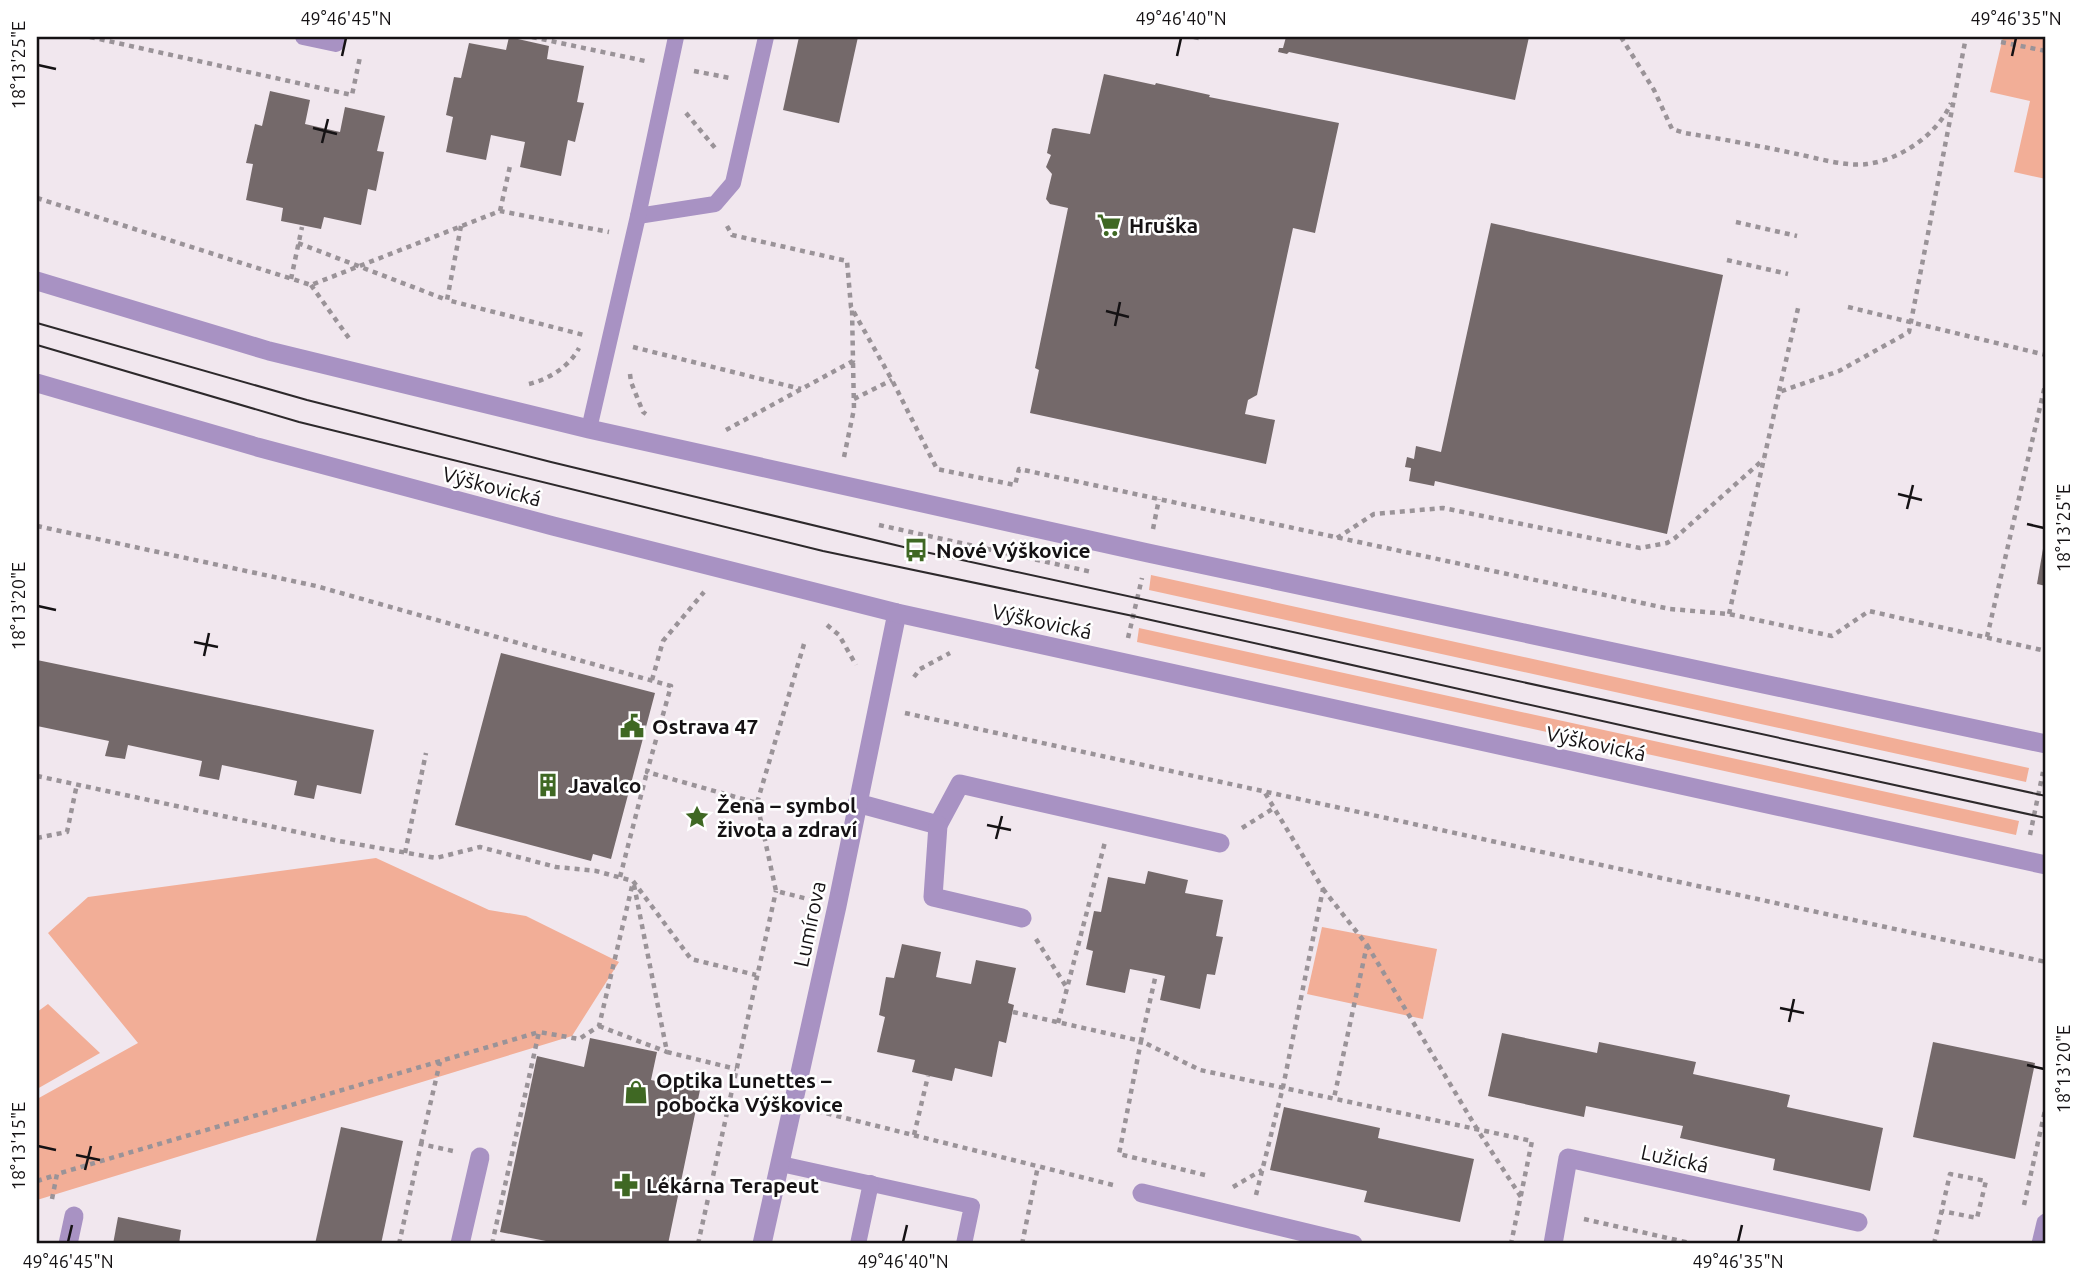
<svg xmlns="http://www.w3.org/2000/svg" width="2083" height="1281" font-family="Ubuntu,sans-serif">
<style>
.green{fill:#f2ae97}
.building{fill:#74696a}
.lines{fill:none;stroke-linecap:round;stroke-linejoin:round}
.path{stroke:#9a9398;stroke-width:4.5;stroke-dasharray:5 5;stroke-linecap:butt}
.service{stroke:#a892c3;stroke-width:16}
.minor{stroke:#a892c3;stroke-width:19}
.tertiary{stroke:#a892c3;stroke-width:19}
.tram{stroke:#2d292b;stroke-width:2}
.ticks{fill:none;stroke:#151214;stroke-width:2.5}
.labels{text-anchor:middle;dominant-baseline:central;stroke-width:5;stroke-linejoin:round;paint-order:stroke}
.poi-label{font-size:21px;font-weight:bold;fill:#151214;stroke:#fff;text-anchor:start}
.street-label{font-size:21px;fill:#151214;stroke:#fff}
.neatline{fill:none;stroke:#151214;stroke-width:2.5}
.ticks-label{font-size:18px;text-anchor:middle;fill:#151214}
</style>
<rect width="100%" height="100%" fill="#f1e7ee"/>
<g class="green">
<path d="M 2003,37 L 2046,37 L 2046,179 L 2014,172 L 2030,101 L 1990,92 Z"/>
<path d="M 1151,575 L 2029,768 L 2026,782 L 1149,590 Z"/>
<path d="M 1139,628 L 2019,821 L 2016,835 L 1137,642 Z"/>
<path d="M 376,858 L 489,910 L 526,916 L 619,962 L 572,1036 L 37,1200 L 37,1099 L 138,1043 L 48,933 L 88,897 Z"/>
<path d="M 1322,927 L 1437,949 L 1423,1019 L 1307,994 Z"/>
<path d="M 48,1004 L 100,1053 L 37,1089 L 37,1012 Z"/>
</g>
<g class="building">
<path d="M 509,37 L 549,46 L 547,59 L 584,66 L 577,102 L 584,103 L 575,142 L 568,140 L 561,176 L 520,167 L 525,142 L 491,135 L 486,160 L 446,152 L 453,117 L 446,115 L 454,77 L 461,78 L 469,43 L 506,50 Z"/>
<path d="M 799,37 L 858,37 L 839,123 L 783,110 Z"/>
<path d="M 1286,37 L 1529,37 L 1515,100 L 1289,52 L 1287,54 L 1278,52 L 1279,48 L 1283,48 Z"/>
<path d="M 1104,74 L 1155,85 L 1156,83 L 1210,95 L 1209,97 L 1339,123 L 1315,233 L 1293,228 L 1257,395 L 1248,400 L 1245,414 L 1275,420 L 1266,464 L 1030,413 L 1039,370 L 1035,368 L 1068,208 L 1050,204 L 1046,199 L 1052,174 L 1046,167 L 1051,155 L 1047,153 L 1052,129 L 1055,128 L 1090,134 Z"/>
<path d="M 270,91 L 310,100 L 305,124 L 340,132 L 345,107 L 385,116 L 377,151 L 384,152 L 376,191 L 368,189 L 361,225 L 324,217 L 321,229 L 281,221 L 283,208 L 246,200 L 253,164 L 246,163 L 255,124 L 262,126 Z"/>
<path d="M 1491,223 L 1723,275 L 1667,534 L 1435,481 L 1434,486 L 1409,481 L 1411,468 L 1405,467 L 1407,457 L 1414,459 L 1416,446 L 1441,452 Z"/>
<path d="M 2045,537 L 2046,537 L 2046,586 L 2037,584 Z"/>
<path d="M 501,653 L 655,693 L 611,859 L 593,854 L 591,861 L 455,825 Z"/>
<path d="M 37,660 L 374,730 L 361,794 L 317,785 L 314,799 L 294,795 L 297,781 L 222,765 L 219,780 L 199,776 L 202,761 L 128,745 L 125,759 L 105,756 L 109,741 L 37,726 Z"/>
<path d="M 1148,871 L 1188,880 L 1185,893 L 1223,900 L 1216,936 L 1223,937 L 1215,975 L 1207,974 L 1200,1009 L 1160,1000 L 1165,976 L 1156,974 L 1130,969 L 1125,993 L 1086,985 L 1093,951 L 1086,949 L 1094,911 L 1101,912 L 1108,877 L 1145,884 Z"/>
<path d="M 902,944 L 941,952 L 936,977 L 971,984 L 976,960 L 1016,968 L 1008,1003 L 1014,1005 L 1006,1043 L 999,1041 L 992,1077 L 955,1068 L 952,1081 L 912,1072 L 915,1060 L 877,1052 L 885,1017 L 879,1015 L 886,977 L 894,978 Z"/>
<path d="M 1502,1033 L 1597,1053 L 1599,1042 L 1696,1062 L 1693,1074 L 1790,1095 L 1787,1107 L 1883,1128 L 1870,1191 L 1773,1170 L 1775,1159 L 1680,1138 L 1683,1126 L 1586,1106 L 1584,1117 L 1488,1096 Z"/>
<path d="M 590,1038 L 657,1052 L 651,1080 L 700,1090 L 668,1244 L 550,1244 L 551,1242 L 500,1232 L 537,1056 L 584,1067 Z"/>
<path d="M 1933,1042 L 2035,1063 L 2015,1159 L 1913,1137 Z"/>
<path d="M 1284,1107 L 1380,1128 L 1378,1138 L 1474,1159 L 1460,1222 L 1364,1202 L 1367,1191 L 1270,1170 Z"/>
<path d="M 341,1127 L 403,1141 L 381,1244 L 315,1244 Z"/>
<path d="M 118,1217 L 181,1230 L 179,1244 L 113,1244 Z"/>
</g>
<g class="lines">
<g class="path">
<path d="M 90,37 L 352,95 L 360,57"/>
<path d="M 532,37 L 645,61"/>
<path d="M 1194,37 L 1203,39 L 1204,37"/>
<path d="M 1621,37 L 1654,90 L 1672,129 L 1685,133 C 1722,139 1760,146 1797,154 C 1817,158 1846,167 1867,164 C 1900,160 1938,134 1951,103"/>
<path d="M 2001,42 L 2046,51"/>
<path d="M 694,71 L 730,78"/>
<path d="M 686,113 L 716,149"/>
<path d="M 37,198 L 311,285 L 500,211 L 609,232"/>
<path d="M 500,211 L 510,166"/>
<path d="M 1736,222 L 1797,236"/>
<path d="M 461,226 L 447,300 L 584,335"/>
<path d="M 727,226 L 732,235 L 847,261 L 851,307 L 892,380 L 937,469 L 1015,485 L 1019,469 L 1670,609 L 1729,614 L 1832,636 L 1869,611 L 2046,651"/>
<path d="M 298,243 L 447,300"/>
<path d="M 1727,260 L 1788,274"/>
<path d="M 291,279 L 302,227"/>
<path d="M 311,285 L 351,341"/>
<path d="M 1848,307 L 2046,355"/>
<path d="M 633,347 L 801,389"/>
<path d="M 630,374 L 631,382 L 643,412 L 646,414"/>
<path d="M 529,384 C 549,379 569,367 579,348"/>
<path d="M 1779,391 L 1799,304"/>
<path d="M 854,399 L 892,380"/>
<path d="M 726,430 L 853,361 L 852,308"/>
<path d="M 844,457 L 854,409 L 853,362"/>
<path d="M 879,525 L 1092,572"/>
<path d="M 37,526 L 316,586 L 671,686 L 647,772 L 757,803"/>
<path d="M 1153,529 L 1159,499"/>
<path d="M 1337,538 L 1374,514 L 1443,508 L 1640,548 L 1667,543 L 1675,538 L 1764,459"/>
<path d="M 1729,614 L 1779,392 L 1839,371 L 1909,332 L 1966,37"/>
<path d="M 827,625 L 839,635 L 856,665"/>
<path d="M 1987,637 L 2046,381"/>
<path d="M 1128,638 L 1142,578"/>
<path d="M 804,644 L 757,803 L 776,891 L 812,900"/>
<path d="M 914,677 L 920,669 L 950,653"/>
<path d="M 652,680 L 663,641 L 704,592"/>
<path d="M 905,713 L 2046,962"/>
<path d="M 37,776 L 339,841 L 436,858 L 480,847 L 556,867 L 596,871 L 633,881 L 691,959 L 756,975"/>
<path d="M 1242,828 L 1274,808"/>
<path d="M 2030,835 L 2043,772"/>
<path d="M 37,838 L 67,832 L 77,784"/>
<path d="M 405,853 L 426,753"/>
<path d="M 620,877 L 647,772"/>
<path d="M 634,885 L 667,1052 L 736,1069"/>
<path d="M 1323,889 L 1367,945 L 1334,1098"/>
<path d="M 1036,939 L 1067,988"/>
<path d="M 1367,945 L 1477,1129 L 1521,1197"/>
<path d="M 1013,1012 L 1141,1041 L 1156,974"/>
<path d="M 1058,1023 L 1105,842"/>
<path d="M 599,1026 L 667,1052"/>
<path d="M 817,1111 L 1117,1186"/>
<path d="M 914,1135 L 928,1076"/>
<path d="M 421,1144 L 440,1062"/>
<path d="M 1205,1175 L 1119,1154 L 1141,1041 L 1200,1070 L 1532,1141 L 1511,1244"/>
<path d="M 37,1181 L 56,1175"/>
<path d="M 1233,1187 L 1262,1170"/>
<path d="M 1256,1195 L 1283,1087 L 1323,889 L 1265,793"/>
<path d="M 52,1199 L 57,1174 L 539,1032"/>
<path d="M 2024,1205 L 2046,1106"/>
<path d="M 1584,1219 L 1694,1244"/>
<path d="M 399,1244 L 421,1144 L 453,1151"/>
<path d="M 492,1244 L 539,1032 L 579,1039 L 599,1026 L 633,882"/>
<path d="M 698,1244 L 776,891"/>
<path d="M 1022,1244 L 1038,1166"/>
<path d="M 1934,1244 L 1950,1174 L 1986,1181 L 1977,1218 L 1942,1211"/>
</g>
<g class="service">
<path d="M 303,37 L 336,44 L 338,37"/>
<path d="M 638,216 L 715,204 L 733,183 L 766,37"/>
<path d="M 589,429 L 638,216 L 676,37"/>
<path d="M 781,1164 L 972,1206 L 964,1244"/>
<path d="M 858,1244 L 871,1183"/>
</g>
<g class="minor">
<path d="M 857,803 L 938,825 L 960,784 L 1220,843"/>
<path d="M 938,825 L 933,897 L 1022,918"/>
<path d="M 1142,1193 L 1353,1244"/>
<path d="M 68,1244 L 74,1216"/>
<path d="M 460,1244 L 480,1157"/>
<path d="M 762,1244 L 837,906 L 897,613"/>
<path d="M 1553,1244 L 1568,1158 L 1858,1222"/>
<path d="M 2041,1244 L 2046,1223"/>
</g>
<g class="tertiary">
<path d="M 37,281 L 269,351 L 589,429 L 1148,553 L 2046,744"/>
<path d="M 37,383 L 257,447 L 553,526 L 897,613 L 2046,865"/>
</g>
<g class="tram">
<path d="M 37,323 L 307,400 L 551,462 L 916,550 L 2046,796"/>
<path d="M 37,345 L 299,422 L 823,551 L 1133,616 L 1665,735 L 2046,818"/>
</g>
</g>
<path class="ticks" d="M 342,56 L 346,38M 1177,56 L 1181,38M 2012,56 L 2016,38M 38,65 L 56,69M 313,128 L 337,134M 322,143 L 328,119M 1106,311 L 1129,317M 1115,326 L 1120,302M 1898,494 L 1922,500M 1907,509 L 1913,485M 2027,524 L 2044,528M 38,606 L 56,610M 194,642 L 218,647M 204,656 L 209,633M 987,825 L 1011,830M 996,839 L 1002,816M 1780,1008 L 1804,1013M 1789,1022 L 1794,999M 2027,1065 L 2044,1069M 38,1146 L 56,1150M 76,1155 L 100,1160M 85,1170 L 91,1146M 68,1242 L 72,1225M 903,1242 L 907,1225M 1738,1242 L 1742,1225"/>
<defs>
<g id="supermarket-bare" transform="scale(1.89)"><path d="M-6-5.5h2.5l.6 2H6L4.5 2H-2.5L-4.4-4H-6ZM-1.5 3.2a1.3 1.3 0 1 0 .1 0ZM3 3.2a1.3 1.3 0 1 0 .1 0Z" fill="#3f6823" stroke="#fff" stroke-width="2.5" paint-order="stroke"/></g>
<g id="bus-bare" transform="scale(1.89)"><path d="M-5-6H5V4H4V6H2V4H-2V6H-4V4H-5ZM-3.5-4V0h7V-4ZM-3.5 1.2v1.5H-2V1.2ZM2 1.2v1.5H3.5V1.2Z" fill="#3f6823" stroke="#fff" stroke-width="2.5" paint-order="stroke"/></g>
<g id="civic-bare" transform="scale(1.89)"><path d="M-.6-6.5H3V-4.5H.6V-3L4-1V1h2V6H-6V1h2V-1L-.6-3ZM-1.2 2.5V6h2.4V2.5Z" fill="#3f6823" stroke="#fff" stroke-width="2.5" paint-order="stroke"/></g>
<g id="building-bare" transform="scale(1.89)"><path d="M-4-6H4V6H1V3H-1V6H-4ZM-2.5-4.3h1.7v1.8h-1.7ZM.8-4.3h1.7v1.8H.8ZM-2.5-1h1.7V.8h-1.7ZM.8-1h1.7V.8H.8Z" fill="#3f6823" stroke="#fff" stroke-width="2.5" paint-order="stroke"/></g>
<g id="sight-bare" transform="scale(1.89)"><path d="M0-6L1.8-2.2L6-1.7L2.9 1.2L3.7 5.4L0 3.3L-3.7 5.4L-2.9 1.2L-6-1.7L-1.8-2.2Z" fill="#3f6823" stroke="#fff" stroke-width="2.5" paint-order="stroke"/></g>
<g id="shop-bare" transform="scale(1.89)"><path d="M-5-2.5h2.3a2.7 3.5 0 0 1 5.4 0H5L5.5 6h-11ZM-1.5-2.5h3a1.5 2.3 0 0 0-3 0Z" fill="#3f6823" stroke="#fff" stroke-width="2.5" paint-order="stroke"/></g>
<g id="pharmacy-bare" transform="scale(1.89)"><path d="M-2-6h4v4h4v4h-4v4h-4v-4h-4v-4h4Z" fill="#3f6823" stroke="#fff" stroke-width="2.5" paint-order="stroke"/></g>
</defs>
<g fill-rule="evenodd">
<use href="#supermarket-bare" x="1109" y="225"/>
<use href="#bus-bare" x="916" y="550"/>
<use href="#civic-bare" x="632" y="726"/>
<use href="#building-bare" x="548" y="785"/>
<use href="#sight-bare" x="697" y="817"/>
<use href="#shop-bare" x="636" y="1092"/>
<use href="#pharmacy-bare" x="626" y="1185"/>
</g>
<g class="labels">
<g class="poi-label">
<text x="1129" y="225">Hruška</text>
<text x="936" y="550">Nové Výškovice</text>
<text x="652" y="726">Ostrava 47</text>
<text x="568" y="785">Javalco</text>
<text x="717" y="805">Žena – symbol<tspan x="717" dy="24">života a zdraví</tspan></text>
<text x="656" y="1080">Optika Lunettes –<tspan x="656" dy="24">pobočka Výškovice</tspan></text>
<text x="646" y="1185">Lékárna Terapeut</text>
</g>
<g class="street-label">
<text transform="translate(492 486) rotate(15)">Výškovická</text>
<text transform="translate(1042 621) rotate(12)">Výškovická</text>
<text transform="translate(1596 743) rotate(12)">Výškovická</text>
<text transform="translate(809 924) rotate(-78)">Lumírova</text>
<text transform="translate(1675 1158) rotate(12)">Lužická</text>
</g>
</g>
<rect width="2083" height="1281" fill="none" stroke="#ffffff" stroke-width="77"/>
<rect x="38" y="38" width="2006" height="1204" class="neatline"/>
<g class="ticks-label">
<text x="346" y="25">49°46'45"N</text>
<text x="1181" y="25">49°46'40"N</text>
<text x="2016" y="25">49°46'35"N</text>
<text transform="translate(19 65) rotate(-90)" y="6">18°13'25"E</text>
<text transform="translate(2064 528) rotate(-90)" y="6">18°13'25"E</text>
<text transform="translate(19 606) rotate(-90)" y="6">18°13'20"E</text>
<text transform="translate(2064 1069) rotate(-90)" y="6">18°13'20"E</text>
<text transform="translate(19 1146) rotate(-90)" y="6">18°13'15"E</text>
<text x="68" y="1268">49°46'45"N</text>
<text x="903" y="1268">49°46'40"N</text>
<text x="1738" y="1268">49°46'35"N</text>
</g>
</svg>
